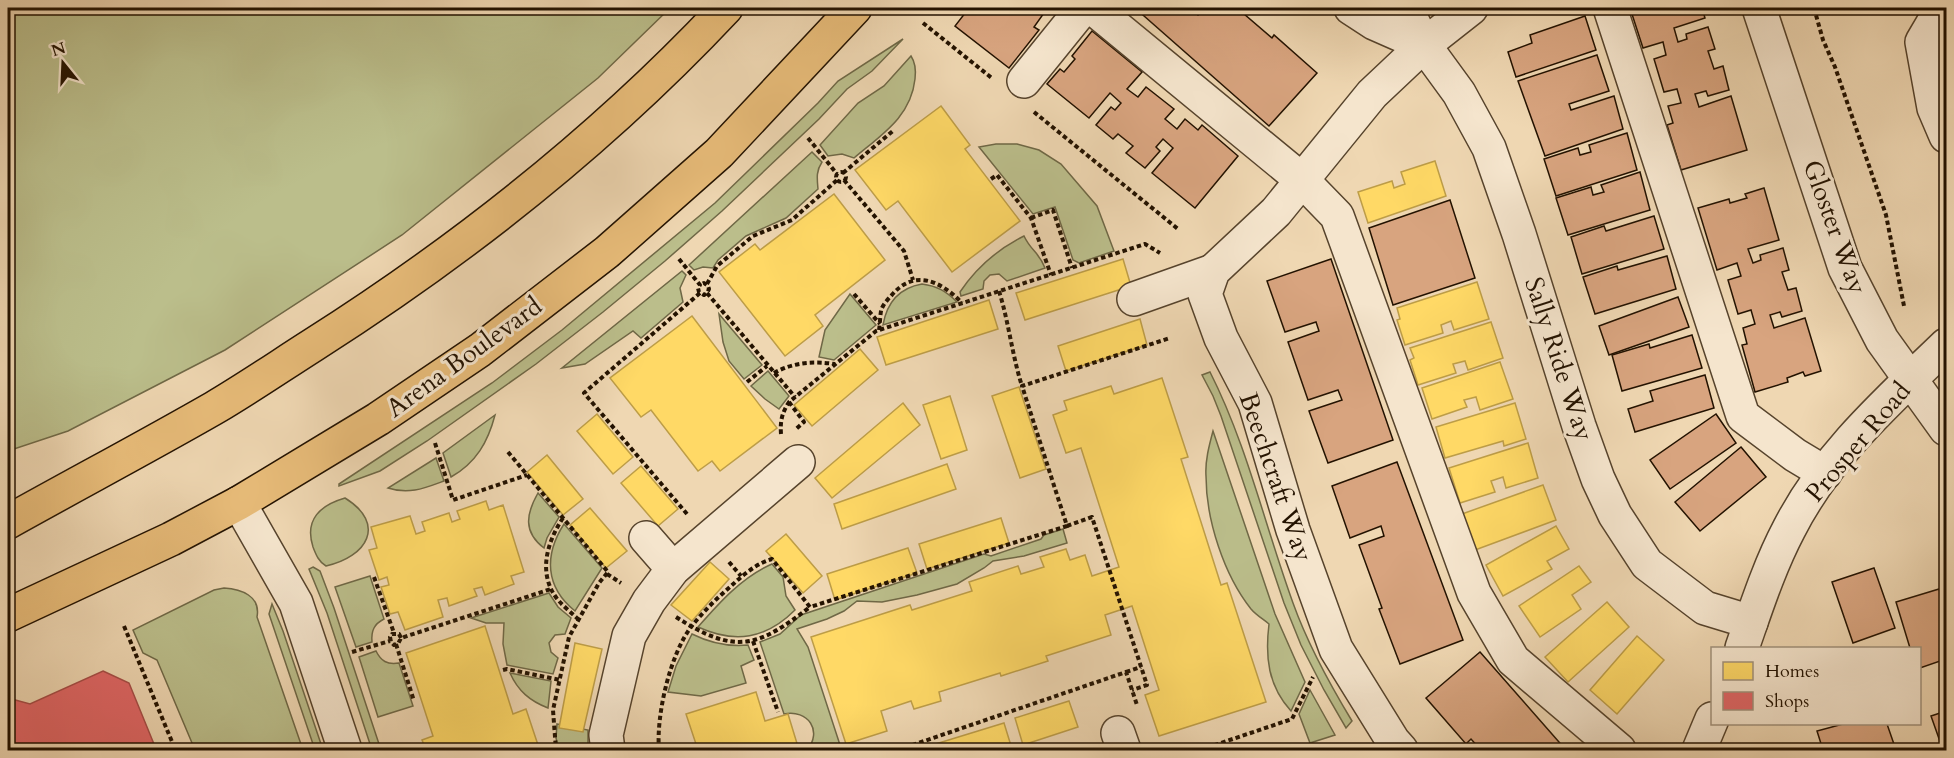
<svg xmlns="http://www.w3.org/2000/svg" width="1954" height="758" font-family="Cardo,serif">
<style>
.grass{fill:#bbbe8b;stroke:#6f6846;stroke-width:1.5}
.homes{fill:#ffd966;stroke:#bd9d47;stroke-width:1.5}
.shops{fill:#e06666;stroke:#a74d47;stroke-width:1.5}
.building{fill:#d8a47f;stroke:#231200;stroke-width:1.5}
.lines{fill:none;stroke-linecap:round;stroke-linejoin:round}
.minor-casing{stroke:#56432c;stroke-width:36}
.major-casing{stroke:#231200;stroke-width:36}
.path{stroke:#231200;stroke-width:4;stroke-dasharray:4.5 3;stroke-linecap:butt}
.minor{stroke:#f5e5cd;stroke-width:33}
.major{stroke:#e8bc79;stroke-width:33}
.labels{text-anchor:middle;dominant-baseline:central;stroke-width:6;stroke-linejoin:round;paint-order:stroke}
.street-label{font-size:26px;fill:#231200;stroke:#f5e5cd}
</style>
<rect width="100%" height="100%" fill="#efd7b2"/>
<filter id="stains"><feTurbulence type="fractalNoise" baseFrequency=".00333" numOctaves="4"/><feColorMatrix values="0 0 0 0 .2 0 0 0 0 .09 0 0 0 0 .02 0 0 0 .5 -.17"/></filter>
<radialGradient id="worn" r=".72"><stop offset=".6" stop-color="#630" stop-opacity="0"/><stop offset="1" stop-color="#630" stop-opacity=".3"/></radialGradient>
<g class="grass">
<path d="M 8,8 L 670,8 L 598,78 L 402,235 L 225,350 L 68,431 L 8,451 Z"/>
<path d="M 903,39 L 872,71 L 847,89 L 819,119 L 722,211 L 665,261 L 603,312 L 536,364 L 427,441 L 380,471 L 339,486 L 339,484 L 492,383 L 562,330 L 715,203 L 818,103 L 838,81 Z"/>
<path d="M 911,56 C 915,62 916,71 915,79 C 911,117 881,135 854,158 L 842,154 L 828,156 L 820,145 L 858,103 L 884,86 Z"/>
<path d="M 996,144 L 1017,144 L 1039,150 L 1061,164 L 1097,206 L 1114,251 L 1079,263 L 1073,260 L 1055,207 L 1033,214 L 979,147 Z"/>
<path d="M 812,152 L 822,162 C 816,171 817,178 818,189 L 786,218 L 746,236 L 718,260 L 713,268 L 703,267 L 694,270 L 689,265 Z"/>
<path d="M 1024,236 C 1031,251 1039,252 1045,268 L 1007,281 L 999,274 L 990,275 L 984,281 L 983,289 L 961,296 L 960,292 C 976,268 998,249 1024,236 Z"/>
<path d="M 682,271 L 686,275 L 680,288 L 683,302 L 641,338 L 633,331 L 585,364 L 562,368 Z"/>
<path d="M 922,284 C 937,286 946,291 957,302 L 883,325 C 887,302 899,288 922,284 Z"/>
<path d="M 850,294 L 876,325 L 834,360 L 819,357 L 825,330 Z"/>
<path d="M 719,314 L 762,365 L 744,379 L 729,361 L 723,342 Z"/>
<path d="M 768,371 L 789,396 L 779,409 L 765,399 L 751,386 Z"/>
<path d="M 1210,372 C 1247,445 1265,526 1293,603 C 1308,645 1329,683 1352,721 L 1346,728 L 1324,690 L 1301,645 L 1284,603 L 1221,416 L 1213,396 L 1202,375 Z"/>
<path d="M 495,415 C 488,442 476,463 451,477 L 443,453 Z"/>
<path d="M 1213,431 L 1275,614 L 1305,682 L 1291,711 C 1268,686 1265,657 1269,624 C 1263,619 1256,615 1251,609 C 1224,575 1206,520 1206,476 C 1205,461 1209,446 1213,431 Z"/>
<path d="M 436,458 L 444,481 C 425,488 409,495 388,488 Z"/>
<path d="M 538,493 L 559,517 L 547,538 L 544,548 C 523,532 526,514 538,493 Z"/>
<path d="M 345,498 C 387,524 367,557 326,566 C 319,562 316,555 313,547 C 304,519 321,505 345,498 Z"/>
<path d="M 564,524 L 602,568 L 575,611 C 545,587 544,555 564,524 Z"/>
<path d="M 1063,529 L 1067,543 L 1024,556 L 993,561 L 984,568 L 957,584 L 917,595 L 882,602 L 857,601 L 844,611 L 827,619 L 797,629 L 808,647 L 841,748 L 834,750 L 807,750 C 823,731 808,709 784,714 L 760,642 L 780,634 L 801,615 L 984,554 L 991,556 L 1041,539 L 1044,535 Z"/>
<path d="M 772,564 L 783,577 L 786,596 L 795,610 C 766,639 735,644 698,627 C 719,603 742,577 772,564 Z"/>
<path d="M 313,567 L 320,571 L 334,608 L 381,750 L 372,750 L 327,613 L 309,569 Z"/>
<path d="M 370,576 L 384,619 C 374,624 371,631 372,642 L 356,647 L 335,587 Z"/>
<path d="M 224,588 C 241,589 261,596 257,617 L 303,750 L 195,750 L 157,660 L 143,653 L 133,630 L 214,590 Z"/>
<path d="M 549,593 L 558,607 L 571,618 L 565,634 L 555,635 L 549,643 L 551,652 L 558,658 L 553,674 L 507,665 L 503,644 L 504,623 L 486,623 L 471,618 Z"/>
<path d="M 272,604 L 283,631 L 323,750 L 315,750 L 269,614 Z"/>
<path d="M 692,634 C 710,643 728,647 748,645 L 754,660 L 741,666 L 746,683 L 701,696 L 668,692 L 676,666 Z"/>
<path d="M 376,651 C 381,661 387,665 399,663 L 413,706 L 378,717 L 359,657 Z"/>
<path d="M 510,673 L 551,681 L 548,708 C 530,701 518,691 510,673 Z"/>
<path d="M 1310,690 L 1335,735 L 1310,743 L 1299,714 Z"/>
<path d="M 557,724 L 588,730 L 588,750 L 559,750 L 556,738 Z"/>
</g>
<g class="homes">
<path d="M 941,106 L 970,145 L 965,149 L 1020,221 L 952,272 L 898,201 L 886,210 L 855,170 Z"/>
<path d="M 1435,161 L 1446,196 L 1368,223 L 1358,192 L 1392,181 L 1394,188 L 1405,184 L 1401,172 Z"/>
<path d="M 834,194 L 885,260 L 815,315 L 823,326 L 785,356 L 719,272 L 755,244 L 760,250 Z"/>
<path d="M 1123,259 L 1131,286 L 1025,320 L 1016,293 Z"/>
<path d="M 1477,282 L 1489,319 L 1454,330 L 1451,321 L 1441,325 L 1443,333 L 1405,345 L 1397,320 L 1400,319 L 1397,308 Z"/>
<path d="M 989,300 L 998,329 L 886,365 L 877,337 Z"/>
<path d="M 692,316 L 777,428 L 720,471 L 712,461 L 698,471 L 651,410 L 641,417 L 610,378 Z"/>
<path d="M 1140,319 L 1147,345 L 1066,371 L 1058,346 Z"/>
<path d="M 1491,322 L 1503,358 L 1468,370 L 1465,361 L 1453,364 L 1456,373 L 1418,385 L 1410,360 L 1414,358 L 1410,348 Z"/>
<path d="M 860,349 L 878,370 L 812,426 L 794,405 Z"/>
<path d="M 1500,362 L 1513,399 L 1480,410 L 1476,397 L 1464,400 L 1467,407 L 1432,419 L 1422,388 Z"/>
<path d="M 1162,378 L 1188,457 L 1181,459 L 1221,585 L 1227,583 L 1266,702 L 1159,736 L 1145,695 L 1159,690 L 1132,606 L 1105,615 L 1111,635 L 1046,656 L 1048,661 L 1001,676 L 1000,673 L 939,692 L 941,701 L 914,709 L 911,701 L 881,711 L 887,731 L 846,744 L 811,637 L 910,605 L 912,610 L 972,591 L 969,582 L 1018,566 L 1021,574 L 1044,567 L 1040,557 L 1066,549 L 1070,560 L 1085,555 L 1092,576 L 1119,567 L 1081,448 L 1066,453 L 1053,415 L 1067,410 L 1064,401 L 1111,386 L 1114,394 Z"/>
<path d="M 1019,387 L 1046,469 L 1020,478 L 992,396 Z"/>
<path d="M 950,396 L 967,450 L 941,459 L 923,405 Z"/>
<path d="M 903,403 L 920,425 L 832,498 L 815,478 Z"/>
<path d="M 1515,403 L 1526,439 L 1504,446 L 1503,441 L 1445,458 L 1436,427 Z"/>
<path d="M 597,414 L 633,457 L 613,474 L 577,431 Z"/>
<path d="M 1528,443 L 1538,478 L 1506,488 L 1503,477 L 1491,481 L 1495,492 L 1460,503 L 1449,468 Z"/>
<path d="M 547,455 L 583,499 L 563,515 L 527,472 Z"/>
<path d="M 947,464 L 956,489 L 842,529 L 834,504 Z"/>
<path d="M 641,466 L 678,509 L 658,526 L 621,483 Z"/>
<path d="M 1543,485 L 1556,520 L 1475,550 L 1462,514 Z"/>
<path d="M 486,501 L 489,510 L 503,505 L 524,572 L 511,576 L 514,584 L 485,595 L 482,587 L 474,589 L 477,596 L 449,606 L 447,598 L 438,600 L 443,617 L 405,630 L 398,612 L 390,614 L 381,587 L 389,585 L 387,577 L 379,580 L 369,550 L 377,548 L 371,527 L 410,516 L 416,534 L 425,531 L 422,522 L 449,513 L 452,522 L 460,519 L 457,511 Z"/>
<path d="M 590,508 L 627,551 L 606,568 L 570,525 Z"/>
<path d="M 1001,518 L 1009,543 L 927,569 L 919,544 Z"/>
<path d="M 1556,526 L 1569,549 L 1547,561 L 1552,569 L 1503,596 L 1486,565 Z"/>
<path d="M 786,534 L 822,576 L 803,593 L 766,551 Z"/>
<path d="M 908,548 L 917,573 L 835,600 L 827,574 Z"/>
<path d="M 710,562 L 729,579 L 692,621 L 671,605 Z"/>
<path d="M 1579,566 L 1591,582 L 1572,595 L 1581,609 L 1540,637 L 1519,606 Z"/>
<path d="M 1607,602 L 1629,627 L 1568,682 L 1545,657 Z"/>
<path d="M 485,626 L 513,714 L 526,709 L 539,748 L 531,750 L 426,750 L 422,740 L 433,736 L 406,653 Z"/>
<path d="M 1637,636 L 1664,660 L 1617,714 L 1590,690 Z"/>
<path d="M 575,643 L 602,649 L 583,732 L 559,728 Z"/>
<path d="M 756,692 L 765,721 L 788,714 L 799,750 L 698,750 L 686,714 Z"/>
<path d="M 1069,701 L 1078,727 L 1023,745 L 1015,718 Z"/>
<path d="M 1004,723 L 1012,749 L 1008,750 L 916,750 Z"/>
</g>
<path class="shops" d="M 103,671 L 129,683 L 156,749 L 8,750 L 8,698 L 30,704 Z"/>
<g class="building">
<path d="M 969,8 L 1037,8 L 1044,13 L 1034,27 L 1039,30 L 1009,68 L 955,26 Z"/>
<path d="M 1135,8 L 1192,8 L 1191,9 L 1198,15 L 1205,8 L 1237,8 L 1272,38 L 1274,35 L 1317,73 L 1269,126 Z"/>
<path d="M 1630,8 L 1702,8 L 1705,18 L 1674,28 L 1678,42 L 1687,39 L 1686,34 L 1708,27 L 1715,49 L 1708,51 L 1714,69 L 1723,66 L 1729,90 L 1708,96 L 1706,91 L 1695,94 L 1699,107 L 1731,96 L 1747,150 L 1681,170 L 1667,125 L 1673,123 L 1668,106 L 1681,103 L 1677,89 L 1664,92 L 1654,59 L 1666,55 L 1663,42 L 1643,48 Z"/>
<path d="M 1585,16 L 1596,50 L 1516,77 L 1508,52 L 1532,43 L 1530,35 Z"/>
<path d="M 1092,31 L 1142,72 L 1127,89 L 1138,97 L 1146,87 L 1174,109 L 1165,119 L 1177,129 L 1185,119 L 1198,130 L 1202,125 L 1238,156 L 1195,208 L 1152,173 L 1173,148 L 1163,139 L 1156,147 L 1160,151 L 1145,168 L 1126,153 L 1133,146 L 1118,134 L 1113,139 L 1096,125 L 1111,107 L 1115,110 L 1121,103 L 1110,93 L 1089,118 L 1047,84 L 1060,69 L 1064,72 L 1075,59 L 1072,56 Z"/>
<path d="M 1597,55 L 1609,91 L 1569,104 L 1571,110 L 1614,96 L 1623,129 L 1545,156 L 1518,81 Z"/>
<path d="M 1627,133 L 1637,170 L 1556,196 L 1544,159 L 1578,148 L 1580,155 L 1591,152 L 1589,145 Z"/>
<path d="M 1640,172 L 1650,210 L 1568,235 L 1556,198 L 1591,187 L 1593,195 L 1604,192 L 1601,185 Z"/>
<path d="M 1764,188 L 1779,240 L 1748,249 L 1753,263 L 1761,260 L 1760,255 L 1783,248 L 1789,270 L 1782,272 L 1788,290 L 1796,288 L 1802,311 L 1782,317 L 1780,312 L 1770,315 L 1774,328 L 1805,318 L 1821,371 L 1805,376 L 1803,372 L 1787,378 L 1788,382 L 1755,392 L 1742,345 L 1747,344 L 1743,328 L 1755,324 L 1751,310 L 1738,314 L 1728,280 L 1741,276 L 1737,263 L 1717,270 L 1698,208 L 1729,199 L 1730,203 L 1747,198 L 1745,194 Z"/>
<path d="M 1450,200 L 1475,278 L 1393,305 L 1369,228 Z"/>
<path d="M 1654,216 L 1664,249 L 1582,274 L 1571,237 L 1604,226 L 1606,231 Z"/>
<path d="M 1667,256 L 1676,289 L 1595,314 L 1583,277 L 1617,266 L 1618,270 Z"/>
<path d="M 1331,259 L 1393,440 L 1328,463 L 1309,411 L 1342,400 L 1338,390 L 1308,400 L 1288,342 L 1319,331 L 1316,322 L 1285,332 L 1267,281 Z"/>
<path d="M 1678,297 L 1689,327 L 1609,355 L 1599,326 Z"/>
<path d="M 1692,335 L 1702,368 L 1622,391 L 1612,355 L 1649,344 L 1650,348 Z"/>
<path d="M 1705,375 L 1714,408 L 1635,432 L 1628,409 L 1653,401 L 1650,391 Z"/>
<path d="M 1716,414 L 1736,443 L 1670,489 L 1650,460 Z"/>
<path d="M 1741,447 L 1766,477 L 1700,531 L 1675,502 Z"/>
<path d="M 1397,462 L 1463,640 L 1400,664 L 1379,609 L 1382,608 L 1359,545 L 1384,536 L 1381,526 L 1350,538 L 1332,486 Z"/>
<path d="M 1874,568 L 1895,628 L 1853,643 L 1832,582 Z"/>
<path d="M 1939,589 L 1946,611 L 1946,659 L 1920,668 L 1920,648 L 1910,648 L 1896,602 Z"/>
<path d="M 1480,652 L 1566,750 L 1481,750 L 1471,739 L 1466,744 L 1426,698 Z"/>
<path d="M 1946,711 L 1946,750 L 1943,750 L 1931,716 Z"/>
<path d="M 1843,724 L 1887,724 L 1896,750 L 1823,750 L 1817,731 Z"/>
</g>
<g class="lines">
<g class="minor-casing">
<g id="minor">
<path d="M 1093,8 L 1302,180 L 1337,216 L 1474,593 L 1513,660 L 1619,750"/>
<path d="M 1351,8 L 1374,23 L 1424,45"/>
<path d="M 1406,8 L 1424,45 L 1459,93 L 1489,148 L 1519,234 L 1579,426 L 1598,479 L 1615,515 L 1647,564 L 1705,608 L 1751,622"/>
<path d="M 1610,8 L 1743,416 L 1795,455 L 1825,473"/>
<path d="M 1759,8 L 1845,268 L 1882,340 L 1946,429"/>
<path d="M 1942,8 L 1922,42 L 1934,108 L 1946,136"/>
<path d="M 1024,81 L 1083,8"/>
<path d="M 1134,299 L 1213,271"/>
<path d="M 239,503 L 296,603 L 345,750"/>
<path d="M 646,538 L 673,569"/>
<path d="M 1742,648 C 1756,608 1769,567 1789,529 C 1826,456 1888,401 1946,345"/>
<path d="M 1118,733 L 1124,750"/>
<path d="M 608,750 L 606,735 L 629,636 L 649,601 L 673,569 L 798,462"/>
<path d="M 1401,750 L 1393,741 L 1336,649 L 1293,530 L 1255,403 L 1221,338 L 1205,294 L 1213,271 L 1276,212 L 1372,94 L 1424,45 L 1471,8"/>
<path d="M 1699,750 L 1712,719"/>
</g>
</g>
<g class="major-casing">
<g id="major">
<path d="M 8,522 C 76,484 146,447 214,408 C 248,388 280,366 313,345 C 464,249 604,138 726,8"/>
<path d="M 8,615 L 171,539 L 239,503 L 378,419 L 480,350 L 607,252 L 719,153 L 855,8"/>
</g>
</g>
<g class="path">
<path d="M 1814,8 L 1823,40 L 1835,67 L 1886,215 L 1904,306"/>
<path d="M 923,23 L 993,79"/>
<path d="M 1034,112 L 1178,229"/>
<path d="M 808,138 L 837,174"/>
<circle cx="841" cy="177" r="5"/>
<path d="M 843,173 L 894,130"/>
<path d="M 991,179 L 997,175 L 1031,218 L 1051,275"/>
<path d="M 844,180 L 904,251 L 913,280"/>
<path d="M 1031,218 L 1053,210 L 1072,268"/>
<path d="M 679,259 L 700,285 L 698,288 L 699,292 L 704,295 L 707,293 L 709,289 L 708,286 L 704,283 L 700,285"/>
<path d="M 707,284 L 717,266 L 753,236 L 792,220 L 837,180"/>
<path d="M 999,291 C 1009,323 1012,355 1022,386"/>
<path d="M 707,293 L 795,397"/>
<path d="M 854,294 L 880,324"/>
<path d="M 879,330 C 880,324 880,317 881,311 C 882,306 887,300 891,296 C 914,268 941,281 962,303"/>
<path d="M 774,373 C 794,362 813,361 835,364"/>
<path d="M 747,382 L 767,366"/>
<path d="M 789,402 L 804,422 L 796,429"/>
<path d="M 781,434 C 780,421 782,413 789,402 L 876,331 L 1145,244 L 1160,253"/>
<path d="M 435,443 L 453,500 L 527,475"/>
<path d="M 508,452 L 608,572 L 599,583 L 569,637 L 553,710 L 556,750"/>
<path d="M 687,514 L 584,393 L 700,293"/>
<path d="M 563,518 C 547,542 537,574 558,600 C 564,607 572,613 579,620"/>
<path d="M 1067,526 L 1092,517 L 1147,685 L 1132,690"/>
<path d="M 729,562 L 741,576"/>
<path d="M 607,574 L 621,583"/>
<path d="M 374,577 L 394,633"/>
<path d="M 676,617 C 735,655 757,648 810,607"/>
<path d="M 124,626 L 175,749 L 171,750"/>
<path d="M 401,638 L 399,634 L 392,634 L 390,637 L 391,642 L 394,645 L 398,644 L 401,638 L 551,589"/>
<path d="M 753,641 L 778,712"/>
<path d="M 396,644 L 414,701"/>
<path d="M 352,652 L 390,641"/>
<path d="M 503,670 L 507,669 L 560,680"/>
<path d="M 1126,672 L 1141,667"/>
<path d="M 650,750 L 658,748"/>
<path d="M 659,750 C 656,715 670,655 691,627 C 702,613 716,599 730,587 C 742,576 755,564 772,559 L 810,607 L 1067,526 L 1022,386 L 1170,338"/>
<path d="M 898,750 L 1126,672 L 1137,705"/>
<path d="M 1200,750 L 1292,719 L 1313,677"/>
</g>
<use href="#minor" class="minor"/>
<use href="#major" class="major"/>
</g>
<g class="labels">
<g class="street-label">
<text transform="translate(1835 227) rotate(70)">Gloster Way</text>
<text transform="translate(464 357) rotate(-36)">Arena Boulevard</text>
<text transform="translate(1559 359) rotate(72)">Sally Ride Way</text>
<text transform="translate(1858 442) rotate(-50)">Prosper Road</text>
<text transform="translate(1276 477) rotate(71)">Beechcraft Way</text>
</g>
</g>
<rect width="1954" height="758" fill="none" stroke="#efd7b2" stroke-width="30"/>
<rect x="9" y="9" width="1936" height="740" fill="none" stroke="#231200" stroke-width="3"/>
<rect x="15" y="15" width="1924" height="728" fill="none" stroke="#231200" stroke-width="1.5"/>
<rect x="1711" y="647" width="210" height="78" fill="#f5e5cd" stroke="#a1917b" stroke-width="1.5"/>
<rect x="1723" y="662" width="30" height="18" fill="#ffd966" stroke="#a1917b" stroke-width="1.5"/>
<text x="1765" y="677" font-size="18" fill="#231200">Homes</text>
<rect x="1723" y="692" width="30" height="18" fill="#e06666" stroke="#a1917b" stroke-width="1.5"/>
<text x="1765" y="707" font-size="18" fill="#231200">Shops</text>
<g transform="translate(63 63) rotate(342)" stroke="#f5e5cd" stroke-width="4.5" paint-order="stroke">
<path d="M0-4.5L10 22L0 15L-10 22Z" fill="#231200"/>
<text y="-9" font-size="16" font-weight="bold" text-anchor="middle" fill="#231200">N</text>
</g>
<rect width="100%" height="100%" filter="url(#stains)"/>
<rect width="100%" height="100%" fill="url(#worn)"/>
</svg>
